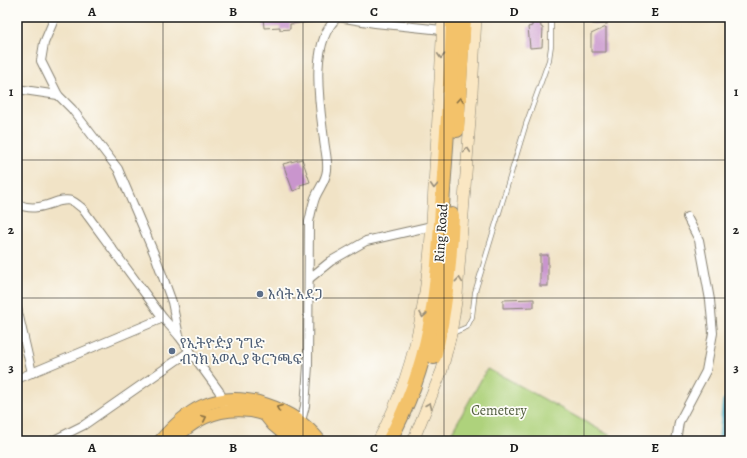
<svg xmlns="http://www.w3.org/2000/svg" width="747" height="458" font-family="Alegreya,'Noto Serif Ethiopic',serif">
<style>
.green{fill:#aed27b;stroke:#65774c}
.lines{fill:none;stroke-linecap:round;stroke-linejoin:round}
.river{stroke:#45adc5;stroke-width:12}
.building{fill:#c995cd}
.lane-casing{stroke:#868071;stroke-width:5.5}
.street-casing{stroke:#868071;stroke-width:10}
.secondary-casing{stroke:#868071;stroke-width:12}
.primary-casing{stroke:#868071;stroke-width:14}
.highway-casing{stroke:#868071;stroke-width:16}
.lane{stroke:#fff;stroke-width:4}
.street{stroke:#fff;stroke-width:8}
.secondary{stroke:#fae7c3;stroke-width:11}
.primary{stroke:#f3c26a;stroke-width:12}
.highway{stroke:#f3c26a;stroke-width:14}
.oneway{stroke:#968c78}
.oneway2{stroke:#886f43}
.grid{fill:none;stroke:#1c1c1c;stroke-width:1;stroke-opacity:0.55}
.service-dot{fill:#5c6f8a;stroke:#fdfcf7;stroke-width:1.5}
.labels{text-anchor:middle;dominant-baseline:central;stroke-width:3.5;stroke-linejoin:round;paint-order:stroke}
.street-label{font-size:14px;fill:#1c1c1c;stroke:#fdfcf7}
.service-label{font-size:14px;fill:#4e5e75;stroke:#fdfcf7;text-anchor:start}
.park-label{font-size:14px;fill:#4f5c3d;stroke:#fdfcf7}
.neatline{fill:none;stroke:#1c1c1c;stroke-width:1.5}
.grid-label{font-size:13px;text-anchor:middle;font-weight:bold;fill:#1c1c1c}
</style>
<rect width="100%" height="100%" fill="#fdfcf7"/>
<filter id="ink" filterUnits="userSpaceOnUse"><feTurbulence type="fractalNoise" baseFrequency=".025" numOctaves="2"/><feDisplacementMap in="SourceGraphic" scale="8" xChannelSelector="R" yChannelSelector="G"/><feConvolveMatrix kernelMatrix="1 2 1 2 8 2 1 2 1" color-interpolation-filters="sRGB"/></filter>
<filter id="wash" filterUnits="userSpaceOnUse"><feTurbulence type="fractalNoise" baseFrequency=".012" numOctaves="4" result="noise"/><feDisplacementMap in="SourceGraphic" scale="16" xChannelSelector="R" yChannelSelector="G"/><feGaussianBlur stdDeviation="0.9" result="paint"/><feColorMatrix in="noise" values="0 0 0 0 0 0 0 0 0 0 0 0 0 0 0 0 0 1.4 0 .05"/><feComposite in="paint" operator="in"/></filter>
<g filter="url(#wash)">
<rect width="100%" height="100%" fill="#f1e3c6"/>
<path class="green" d="M 487,369 L 506,378 L 620,441 L 447,441 Z"/>
<g class="lines">
<path class="river" d="M 724,441 L 728,403"/>
</g>
<g id="blocks">
<g class="building">
<path d="M 263,17 L 322,17 L 322,21 L 290,24 L 290,29 L 280,30 L 280,27 L 264,28 Z"/>
<rect x="593" y="17" width="14" height="7"/>
<path d="M 532,18 L 540,18 L 541,27 L 543,28 L 542,47 L 530,48 L 528,27 L 532,26 Z"/>
<path d="M 606,27 L 606,52 L 591,52 L 591,34 Z"/>
<path d="M 302,159 L 310,182 L 300,185 L 301,188 L 293,191 L 283,164 Z"/>
<rect x="540" y="255" width="8" height="31"/>
<path d="M 534,299 L 534,307 L 503,308 L 503,300 Z"/>
</g>
</g>
</g>
<g filter="url(#ink)">
<use href="#blocks" fill-opacity="0" stroke="#868071" stroke-width="1"/>
<g class="lines">
<g class="lane-casing">
<path id="lane" d="M 453,333 L 467,327 L 472,317 L 475,292 L 526,124 L 549,60 L 551,46 L 551,17"/>
</g>
<g class="street-casing">
<g id="street">
<path d="M 55,17 L 44,43 L 41,61 L 58,95 L 72,109 L 118,169 L 156,258 L 172,302 L 179,336 L 219,391 L 225,404"/>
<path d="M 17,89 L 58,95"/>
<path d="M 17,204 C 42,215 56,196 72,201 C 75,202 79,206 82,208 L 163,318"/>
<path d="M 310,278 L 331,261 L 366,241 L 432,226"/>
<path d="M 17,308 L 32,373"/>
<path d="M 17,379 L 163,318 L 179,336"/>
<path d="M 301,421 L 305,406 L 308,366 L 309,222 C 311,214 312,206 315,198 C 319,188 326,181 327,170 C 328,160 325,150 324,140 C 320,106 308,42 338,17 L 375,23 L 442,30"/>
<path d="M 52,441 L 84,425 L 190,351"/>
<path d="M 676,441 L 679,422 L 706,371 L 713,333 L 710,300 L 699,240 L 687,217"/>
</g>
</g>
<g class="secondary-casing">
<g id="secondary">
<path d="M 378,441 C 426,353 430,265 435,168 C 438,118 441,67 443,17"/>
<path d="M 413,441 L 442,370 L 451,334 L 457,295 L 472,93 L 476,17"/>
</g>
</g>
<g class="primary-casing">
<g id="primary">
<path d="M 265,415 L 273,425 L 292,441"/>
<path d="M 160,441 C 172,427 185,414 202,406 C 242,388 294,408 320,441"/>
<path d="M 173,441 C 212,399 267,401 306,441"/>
</g>
</g>
<g class="highway-casing">
<g id="highway">
<path d="M 457,130 L 464,17"/>
<path d="M 434,357 C 446,310 450,263 452,215"/>
<path d="M 389,441 C 441,347 437,265 445,162 C 448,114 452,66 453,17"/>
</g>
</g>
<use href="#lane" class="lane"/>
<use href="#street" class="street"/>
<use href="#secondary" class="secondary"/>
<use href="#primary" class="primary"/>
<use href="#highway" class="highway"/>
</g>
<defs><path id="oneway-chevron" d="M-2-3.5L2.5 0L-2 3.5" fill="none" stroke-width="1.6" stroke-linecap="round" stroke-linejoin="round"/></defs>
<g class="oneway">
<use href="#oneway-chevron" transform="translate(441 56) rotate(93)"/>
<use href="#oneway-chevron" transform="translate(467 150) rotate(-85)"/>
<use href="#oneway-chevron" transform="translate(434 186) rotate(93)"/>
<use href="#oneway-chevron" transform="translate(459 280) rotate(-84)"/>
<use href="#oneway-chevron" transform="translate(423 315) rotate(100)"/>
<use href="#oneway-chevron" transform="translate(429 405) rotate(-67)"/>
</g>
<g class="oneway2">
<use href="#oneway-chevron" transform="translate(460 100) rotate(-85)"/>
<use href="#oneway-chevron" transform="translate(279 408) rotate(-159)"/>
<use href="#oneway-chevron" transform="translate(204 418) rotate(-25)"/>
</g>
</g>
<path class="grid" d="M 163,17 L 163,441M 303,17 L 303,441M 444,17 L 444,441M 584,17 L 584,441M 17,160 L 730,160M 17,298 L 730,298"/>
<g class="service-dot">
<circle cx="260" cy="294" r="4"/>
<circle cx="172" cy="351" r="4"/>
</g>
<g class="labels">
<g class="street-label">
<text transform="translate(441 233) rotate(-86)">Ring Road</text>
</g>
<g class="service-label">
<text x="268" y="294">እሳት አደጋ</text>
<text x="180" y="343">የኢትዮዽያ ንግድ<tspan x="180" dy="16">ብንክ አወሊያ ቅርንጫፍ</tspan></text>
</g>
<g class="park-label">
<text x="499" y="410">Cemetery</text>
</g>
</g>
<rect width="747" height="458" fill="none" stroke="#fdfcf7" stroke-width="44"/>
<rect x="22" y="22" width="703" height="414" class="neatline"/>
<g class="grid-label">
<text x="92" y="16">A</text>
<text x="233" y="16">B</text>
<text x="374" y="16">C</text>
<text x="514" y="16">D</text>
<text x="655" y="16">E</text>
<text x="11" y="96">1</text>
<text x="736" y="96">1</text>
<text x="11" y="234">2</text>
<text x="736" y="234">2</text>
<text x="11" y="372">3</text>
<text x="736" y="372">3</text>
<text x="92" y="452">A</text>
<text x="233" y="452">B</text>
<text x="374" y="452">C</text>
<text x="514" y="452">D</text>
<text x="655" y="452">E</text>
</g>
</svg>
